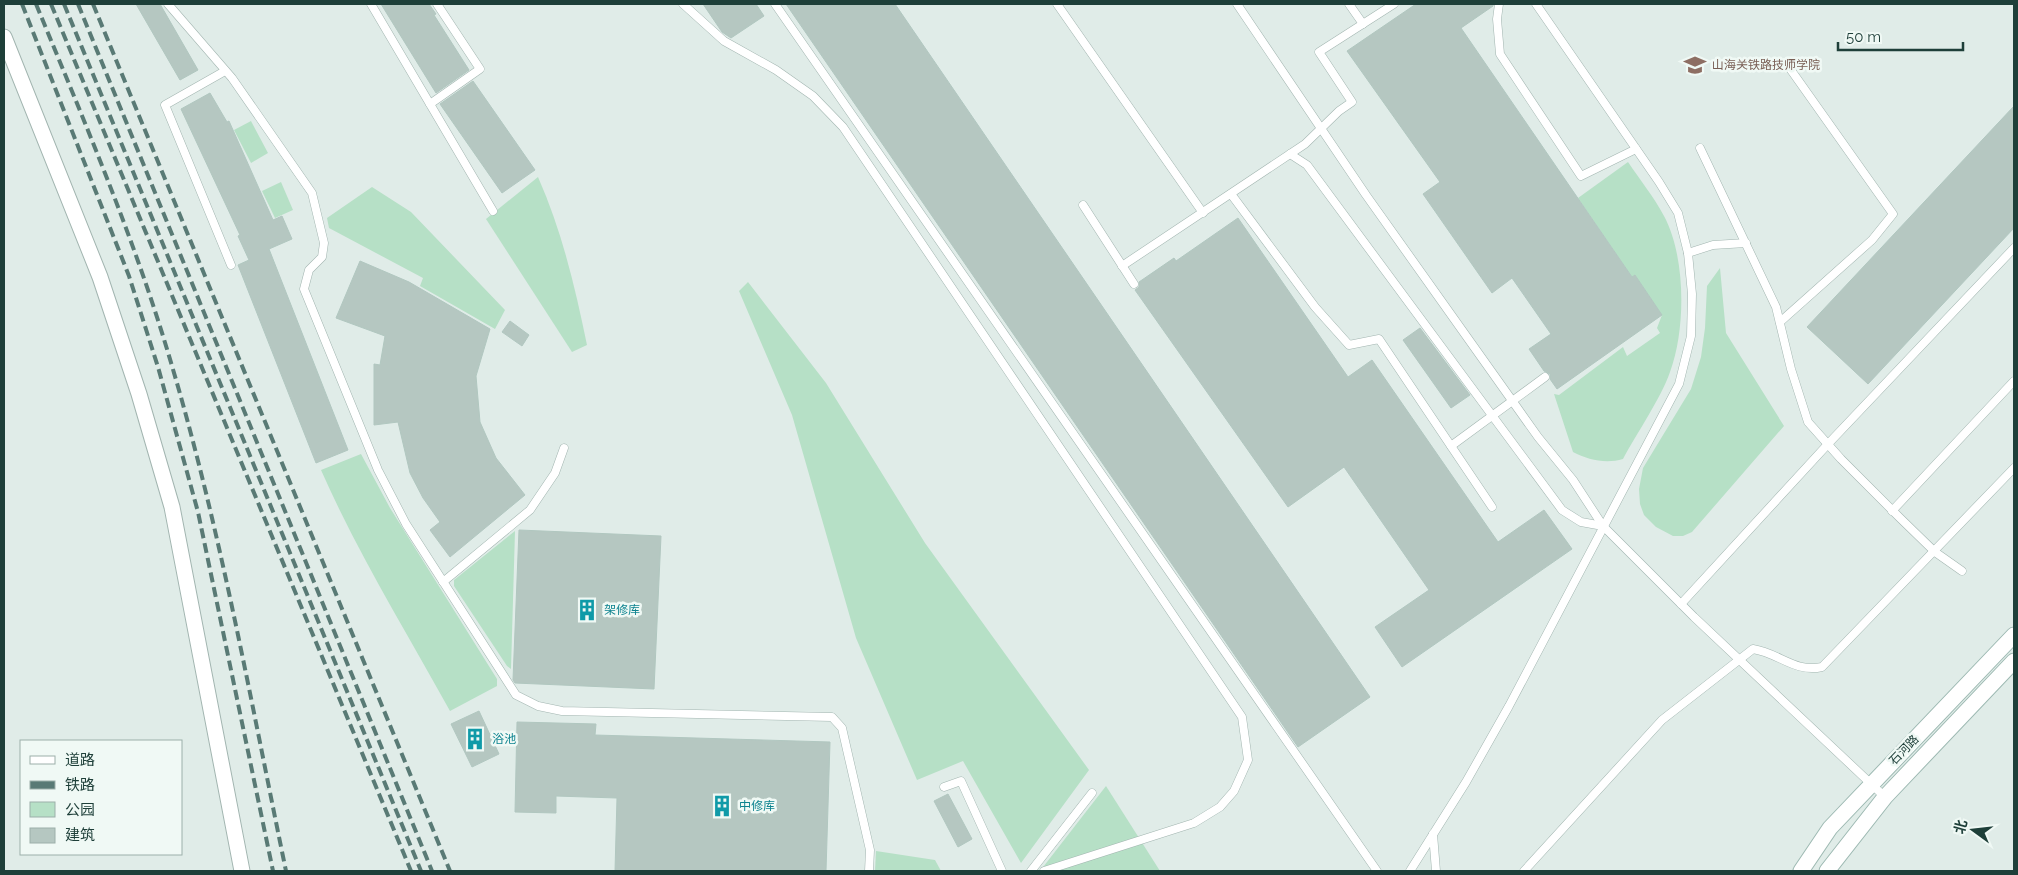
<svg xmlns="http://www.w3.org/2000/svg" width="2018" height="875" font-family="Raleway,'Noto Sans SC',sans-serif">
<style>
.green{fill:#b6e0c6}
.building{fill:#b5c7c1;stroke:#b1c7c0}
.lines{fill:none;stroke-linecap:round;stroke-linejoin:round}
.lane-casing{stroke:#a2b5b0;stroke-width:9}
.street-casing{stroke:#a2b5b0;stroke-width:17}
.secondary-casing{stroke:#9db9b2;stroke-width:17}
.lane{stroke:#fff;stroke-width:8}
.street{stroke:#fff;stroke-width:15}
.secondary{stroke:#fff;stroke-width:15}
.rail{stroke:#597a75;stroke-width:4;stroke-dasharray:10 5;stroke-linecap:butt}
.labels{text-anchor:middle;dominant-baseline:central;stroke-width:5;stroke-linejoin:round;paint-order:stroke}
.education-label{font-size:12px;fill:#785e54;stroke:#f0f9f5;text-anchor:start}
.culture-label{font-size:12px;fill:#0d838f;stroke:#f0f9f5;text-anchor:start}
.street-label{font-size:12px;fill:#1e3f39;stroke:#f0f9f5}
</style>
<rect width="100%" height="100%" fill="#e0ece8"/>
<g class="green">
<path d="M 251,121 L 268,153 L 251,163 L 234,130 Z"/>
<path d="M 1628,162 C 1640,180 1654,197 1664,216 C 1686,257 1686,329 1670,372 C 1661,398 1637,433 1623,459 C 1606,464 1588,460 1573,452 L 1554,394 L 1559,395 L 1623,347 L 1627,356 L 1660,333 L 1657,328 L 1662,315 L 1635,275 L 1632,277 L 1578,198 Z"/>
<path d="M 538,177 C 562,231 575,287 587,345 L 572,352 L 486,219 Z"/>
<path d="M 281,182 L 293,210 L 275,218 L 262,191 Z"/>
<path d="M 372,187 L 411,212 L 505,310 L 495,329 L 420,286 L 423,278 L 329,228 L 327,218 Z"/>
<path d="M 1720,268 L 1726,333 L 1784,426 L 1692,532 L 1683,536 L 1673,536 L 1656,527 L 1644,515 L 1640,504 L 1639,489 L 1643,468 L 1691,389 L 1701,357 L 1705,328 L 1707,286 Z"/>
<path d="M 748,282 L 826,383 L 925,543 L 1089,770 L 1021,863 L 963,761 L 917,780 L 856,638 L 792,415 L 739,291 Z"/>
<path d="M 361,454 L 390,508 L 497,679 L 497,686 L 450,711 C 406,631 358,554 321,470 Z"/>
<path d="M 515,531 L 511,669 L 507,666 L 454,586 L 454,580 Z"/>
<path d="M 1106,786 L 1160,871 L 1040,871 Z"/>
<path d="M 876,851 L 935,860 L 941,871 L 875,871 Z"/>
</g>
<g class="building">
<path d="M 136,4 L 160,4 L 198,70 L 180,80 Z"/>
<path d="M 381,4 L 429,4 L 436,14 L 434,15 L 469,70 L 436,93 Z"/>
<path d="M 703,4 L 756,4 L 764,16 L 731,38 L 722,32 Z"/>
<path d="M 786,4 L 895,4 L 1370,697 L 1298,747 Z"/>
<path d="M 1416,4 L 1493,4 L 1493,6 L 1461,28 L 1632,277 L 1635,275 L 1662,315 L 1557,389 L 1550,379 L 1550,374 L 1544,371 L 1529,349 L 1551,334 L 1512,278 L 1492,293 L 1423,194 L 1440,182 L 1347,51 Z"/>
<path d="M 473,81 L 535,170 L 502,193 L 440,104 Z"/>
<path d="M 210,93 L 227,122 L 229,121 L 273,220 L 282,216 L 292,239 L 269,249 L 348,450 L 316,463 L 238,265 L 249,260 L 238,236 L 240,235 L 181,109 Z"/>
<path d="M 2014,106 L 2014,228 L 1868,384 L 1807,327 Z"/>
<path d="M 1238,218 L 1348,377 L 1372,360 L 1498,542 L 1544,510 L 1572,549 L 1402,667 L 1375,627 L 1429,590 L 1344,467 L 1288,507 L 1135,290 L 1139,287 L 1139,282 L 1174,258 L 1176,261 Z"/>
<path d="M 360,261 L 409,282 L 490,329 L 476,376 L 480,422 L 496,458 L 525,495 L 450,557 L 430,530 L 440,522 L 423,498 L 410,473 L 398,422 L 374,425 L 374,364 L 380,365 L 385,336 L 336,318 Z"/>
<path d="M 510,321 L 529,335 L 522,346 L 502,332 Z"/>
<path d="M 1420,328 L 1470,395 L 1451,408 L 1403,340 Z"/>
<path d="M 519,530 L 661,536 L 654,689 L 515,683 L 513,680 Z"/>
<path d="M 479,711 L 499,754 L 472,767 L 451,724 Z"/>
<path d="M 517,722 L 596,724 L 595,735 L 830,742 L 826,871 L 615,871 L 617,798 L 556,796 L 556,813 L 515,812 Z"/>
<path d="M 948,794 L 972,839 L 958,847 L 934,801 Z"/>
</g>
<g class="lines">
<g class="lane-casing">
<g id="lane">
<path d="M 168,4 L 232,78 L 312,193 L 324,243 L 322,257 L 309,270 L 304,289 L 378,470 L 406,524 L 516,695 L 538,706 L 562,711 L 832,717 L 842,728 L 870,850 L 869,871"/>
<path d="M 371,4 L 493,211"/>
<path d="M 683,4 L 724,41 L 776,70 L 813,96 L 843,127 L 1242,717 L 1248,760 L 1234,791 L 1220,807 L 1194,823 L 1044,871"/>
<path d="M 775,4 L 1377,871"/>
<path d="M 1057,4 L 1203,213"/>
<path d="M 1237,4 L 1366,195 L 1538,437 L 1573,480 L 1603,526 L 1694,617 L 1885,797"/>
<path d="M 1349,4 L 1363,24"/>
<path d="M 1499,4 L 1497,19 L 1500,54 L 1581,176 L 1636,149"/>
<path d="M 225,71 L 165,105 L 231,265"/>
<path d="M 430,104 L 480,69 L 437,4"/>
<path d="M 1700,148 L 1776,307 L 1791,369 L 1808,422 L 1841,459 L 1900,518 L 1935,552 L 1962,571"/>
<path d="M 1290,154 L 1307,165 L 1562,510 L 1581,522 L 1603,526"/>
<path d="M 1231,194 L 1315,307 L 1349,345 L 1379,339 L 1492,507"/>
<path d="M 1083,205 L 1134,284"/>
<path d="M 1688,253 L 1713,245 L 1746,243"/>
<path d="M 1122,266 L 1305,144 L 1339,111 L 1352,102 L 1319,52 L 1394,4"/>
<path d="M 1780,322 L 1872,240 L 1893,214 L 1786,63"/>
<path d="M 1451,446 L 1545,377"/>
<path d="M 1892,511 L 2014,381"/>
<path d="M 443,582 L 530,510 L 555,473 L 564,448"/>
<path d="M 1681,604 L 1828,444 L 2014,248"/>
<path d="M 944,787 L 961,781 L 1002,871"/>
<path d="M 1433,834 L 1436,871"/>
<path d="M 1031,871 L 1092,793"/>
<path d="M 1410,871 L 1466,782 L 1509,706 L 1679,384 L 1691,336 L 1692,294 L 1688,253 L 1678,213 L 1659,182 L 1536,4"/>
<path d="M 1524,871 L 1662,720 L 1753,649 C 1779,653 1795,673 1822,667 L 2014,468"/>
</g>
</g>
<g class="street-casing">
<path id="street" d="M 4,37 L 100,277 L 139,394 L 172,507 L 242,871"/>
</g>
<g class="secondary-casing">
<g id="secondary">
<path d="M 1801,871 L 1830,828 L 2014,635"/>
<path d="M 1827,871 L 1885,797 L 2014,661"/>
</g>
</g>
<use href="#lane" class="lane"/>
<use href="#street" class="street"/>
<use href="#secondary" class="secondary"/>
<g class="rail">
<path d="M 22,4 L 129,276 L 158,367 L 198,512 L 273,871"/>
<path d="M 36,4 C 85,123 136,242 172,366 C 221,532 251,702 286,871"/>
<path d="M 51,4 L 411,871"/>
<path d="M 64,4 L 421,871"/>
<path d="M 78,4 L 432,871"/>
<path d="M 93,4 L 450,871"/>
</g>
</g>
<defs>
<g id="school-bare" transform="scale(1.725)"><path d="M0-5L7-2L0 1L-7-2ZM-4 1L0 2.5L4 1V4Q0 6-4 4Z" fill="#8d6e63" stroke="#f0f9f5" stroke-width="2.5" paint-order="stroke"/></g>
<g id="building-bare" transform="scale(1.725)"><path d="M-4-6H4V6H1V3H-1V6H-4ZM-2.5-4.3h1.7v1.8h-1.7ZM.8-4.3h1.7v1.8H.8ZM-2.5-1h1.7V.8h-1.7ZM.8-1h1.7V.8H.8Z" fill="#0f9aa8" stroke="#f0f9f5" stroke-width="2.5" paint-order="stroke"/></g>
</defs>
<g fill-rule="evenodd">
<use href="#school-bare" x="1695" y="65"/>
<use href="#building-bare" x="587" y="610"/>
<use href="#building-bare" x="475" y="739"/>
<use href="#building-bare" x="722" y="806"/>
</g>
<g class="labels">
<g class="education-label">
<text x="1712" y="65">山海关铁路技师学院</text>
</g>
<g class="culture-label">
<text x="604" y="610">架修库</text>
<text x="492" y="739">浴池</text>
<text x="739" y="806">中修库</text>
</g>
<g class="street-label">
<text transform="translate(1904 750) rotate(-46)">石河路</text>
</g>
</g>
<rect width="2018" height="875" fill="none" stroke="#1e3f39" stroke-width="10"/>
<rect x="20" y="740" width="162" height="115" fill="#f0f9f5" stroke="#9cafaa"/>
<rect x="30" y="756" width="25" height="8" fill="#ffffff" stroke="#9cafaa"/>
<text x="65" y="765" font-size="15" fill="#1e3f39">道路</text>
<rect x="30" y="781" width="25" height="8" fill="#597a75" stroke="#9cafaa"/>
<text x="65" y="790" font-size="15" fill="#1e3f39">铁路</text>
<rect x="30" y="802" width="25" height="15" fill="#b6e0c6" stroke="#9cafaa"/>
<text x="65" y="815" font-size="15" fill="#1e3f39">公园</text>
<rect x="30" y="828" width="25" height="15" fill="#b5c7c1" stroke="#9cafaa"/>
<text x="65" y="840" font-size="15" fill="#1e3f39">建筑</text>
<g transform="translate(1973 830) rotate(285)" stroke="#f0f9f5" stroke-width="4" paint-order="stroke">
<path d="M0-4L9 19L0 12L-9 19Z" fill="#1e3f39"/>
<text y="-8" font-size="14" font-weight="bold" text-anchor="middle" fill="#1e3f39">北</text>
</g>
<path d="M1838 42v8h125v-8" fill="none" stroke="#1e3f39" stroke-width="2.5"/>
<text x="1846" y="42" font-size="15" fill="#1e3f39" stroke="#f0f9f5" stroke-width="4" paint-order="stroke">50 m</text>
</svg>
